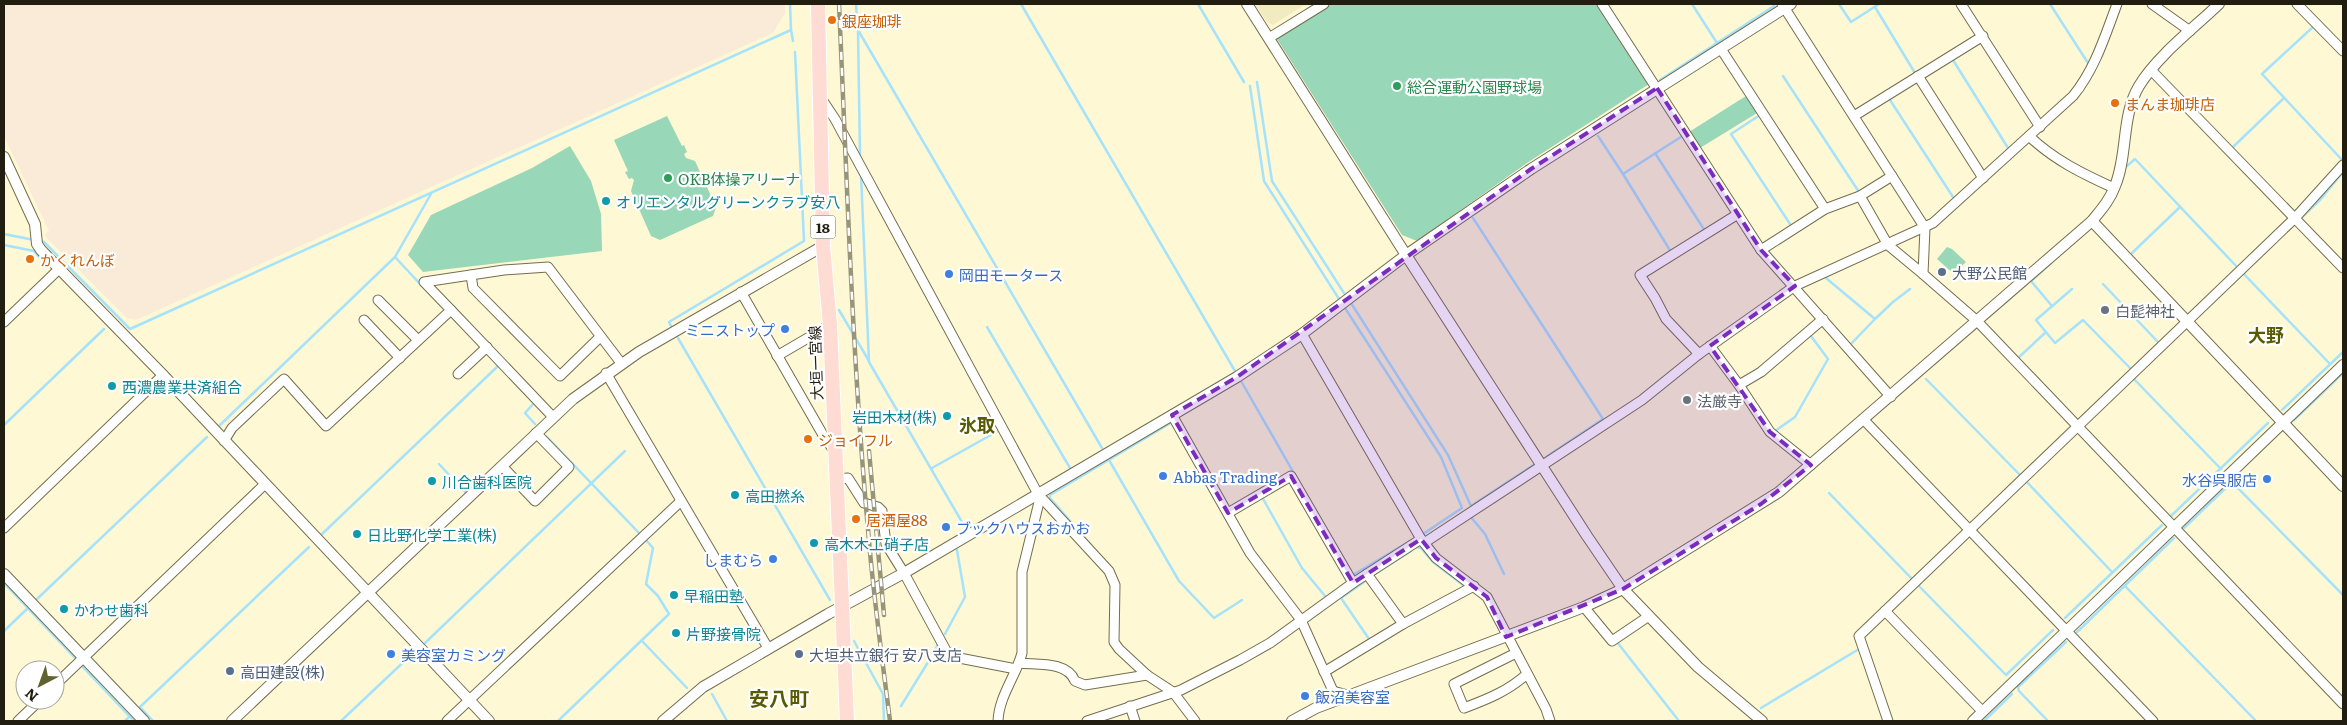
<svg xmlns="http://www.w3.org/2000/svg" width="2347" height="725" font-family="Literata,'Noto Sans JP',serif">
<style>
.industrial{fill:#faead8}
.built{fill:#f3ebc0}
.green{fill:#98d7b7}
.lines{fill:none;stroke-linecap:round;stroke-linejoin:round}
.stream{stroke:#a5e2fc;stroke-width:2.5}
.minor-casing{stroke:#746e4f;stroke-width:11}
.tertiary-casing{stroke:#746e4f;stroke-width:12}
.primary-casing{stroke:#fff;stroke-width:16}
.minor{stroke:#fff;stroke-width:9}
.tertiary{stroke:#fff;stroke-width:10}
.primary{stroke:#fedcd3;stroke-width:14}
.rail-casing{stroke:#98947a;stroke-width:4.5}
.rail{stroke:#fff;stroke-width:2.5;stroke-dasharray:8;stroke-linecap:butt}
.marked{fill:#7b2cbf;fill-opacity:0.2;stroke:#7b2cbf;stroke-width:4;stroke-dasharray:10 6;stroke-linejoin:round}
.food-dot{fill:#e8710a;stroke:#fff;stroke-width:2}
.leisure-dot{fill:#2e9e5b;stroke:#fff;stroke-width:2}
.culture-dot{fill:#0f9aa8;stroke:#fff;stroke-width:2}
.service-dot{fill:#5c6f8a;stroke:#fff;stroke-width:2}
.shop-dot{fill:#3f7fe0;stroke:#fff;stroke-width:2}
.worship-dot{fill:#6b7280;stroke:#fff;stroke-width:2}
.labels{text-anchor:middle;dominant-baseline:central;stroke-width:4.5;stroke-linejoin:round;paint-order:stroke}
.shield{fill:#fff;stroke:#646258;stroke-width:1}
.shield-label{font-size:14px;font-weight:bold;fill:#211e11}
.food-label{font-size:15px;fill:#c56008;stroke:#fff;text-anchor:start}
.leisure-label{font-size:15px;fill:#27864d;stroke:#fff;text-anchor:start}
.culture-label{font-size:15px;fill:#0d838f;stroke:#fff;text-anchor:start}
.service-label{font-size:15px;fill:#4e5e75;stroke:#fff;text-anchor:start}
.shop-label{font-size:15px;fill:#366cbe;stroke:#fff;text-anchor:start}
.worship-label{font-size:15px;fill:#5b616d;stroke:#fff;text-anchor:start}
.street-label{font-size:15px;fill:#211e11;stroke:#fff}
.quarter-label{font-size:18px;font-weight:bold;fill:#595b00;stroke:#fff}
.district-label{font-size:20px;font-weight:bold;fill:#595b00;stroke:#fff}
</style>
<rect width="100%" height="100%" fill="#fef8d4"/>
<path class="industrial" d="M 4,4 L 785,4 L 785,13 L 773,33 L 136,320 L 127,318 L 44,235 L 49,231 L 4,136 Z"/>
<path class="built" d="M 1255,4 L 1306,4 L 1273,25 L 1267,22 Z"/>
<g class="green">
<path d="M 1331,4 L 1597,4 L 1649,84 L 1527,163 L 1417,241 L 1402,235 L 1277,39 Z"/>
<path d="M 1746,96 L 1757,113 L 1700,148 L 1689,132 Z"/>
<path d="M 667,116 L 682,146 L 684,145 L 687,152 L 684,154 L 686,158 L 695,161 L 716,207 L 713,216 L 660,240 L 651,236 L 631,191 L 634,180 L 632,178 L 629,179 L 625,172 L 628,171 L 614,140 Z"/>
<path d="M 570,146 L 591,181 L 601,214 L 602,251 L 423,272 L 408,255 L 431,215 L 532,168 Z"/>
<path d="M 1947,247 L 1952,249 L 1966,262 L 1954,274 L 1937,259 Z"/>
</g>
<g class="lines">
<g class="stream">
<path d="M 856,4 L 857,22"/>
<path d="M 1021,4 L 1235,371"/>
<path d="M 1198,4 L 1244,82"/>
<path d="M 1839,4 L 1851,22 L 1879,4"/>
<path d="M 2050,4 L 2088,63"/>
<path d="M 1875,7 L 1915,73"/>
<path d="M 2313,27 L 2262,74 L 2343,161"/>
<path d="M 791,30 L 793,41"/>
<path d="M 858,30 L 1102,448"/>
<path d="M 858,30 L 860,156"/>
<path d="M 1717,43 L 1774,6"/>
<path d="M 1953,60 L 2008,148"/>
<path d="M 1783,76 L 1859,192"/>
<path d="M 1660,80 L 1717,43 L 1692,4"/>
<path d="M 1257,82 L 1272,181 L 1344,293"/>
<path d="M 1250,86 L 1264,181 L 1339,299"/>
<path d="M 1890,100 L 1953,197"/>
<path d="M 1760,115 L 1731,134 L 1792,227"/>
<path d="M 1598,136 L 1623,174"/>
<path d="M 2233,147 L 2284,98"/>
<path d="M 1655,153 L 1705,231"/>
<path d="M 2127,166 L 2135,159 L 2238,268"/>
<path d="M 861,174 L 869,362 L 966,529"/>
<path d="M 2302,217 L 2320,200 L 2343,172"/>
<path d="M 1473,218 L 1603,419 L 1546,457"/>
<path d="M 4,234 L 34,240"/>
<path d="M 40,241 L 44,242 L 130,329 L 791,30 L 790,4"/>
<path d="M 4,245 L 34,251 L 43,261"/>
<path d="M 1671,252 L 1623,174 L 1684,135"/>
<path d="M 2132,253 L 2180,207"/>
<path d="M 395,257 L 422,286"/>
<path d="M 2051,263 L 2031,281 L 2052,306"/>
<path d="M 2242,272 L 2330,364"/>
<path d="M 1826,278 L 1875,319 L 1850,345"/>
<path d="M 2103,284 L 2157,341"/>
<path d="M 2072,289 L 2036,320 L 2055,343 L 2083,320 L 2132,370"/>
<path d="M 1351,303 L 1448,455 L 1471,506 L 1535,464"/>
<path d="M 1345,308 L 1441,457 L 1462,508 L 1423,534"/>
<path d="M 839,310 L 869,361"/>
<path d="M 1875,319 L 1893,302 L 1910,289"/>
<path d="M 987,327 L 1070,468"/>
<path d="M 672,328 L 669,322 L 804,241 L 795,52"/>
<path d="M 678,338 L 830,600"/>
<path d="M 2017,359 L 2046,332"/>
<path d="M 495,362 L 534,403 L 525,413 L 535,424"/>
<path d="M 2133,378 L 2221,469"/>
<path d="M 1926,379 L 2021,476"/>
<path d="M 1241,381 L 1295,475"/>
<path d="M 2282,410 L 2343,352"/>
<path d="M 2294,420 L 2343,373"/>
<path d="M 4,425 L 104,329"/>
<path d="M 218,427 L 395,257 L 431,194"/>
<path d="M 1775,431 L 1795,417 L 1828,359 L 1811,336"/>
<path d="M 546,436 L 639,533"/>
<path d="M 1109,460 L 1179,581 L 1214,618 L 1242,600"/>
<path d="M 439,464 L 465,492"/>
<path d="M 932,468 L 998,431"/>
<path d="M 2025,480 L 2112,572"/>
<path d="M 1829,493 L 1913,580"/>
<path d="M 1262,497 L 1302,568 L 1325,596"/>
<path d="M 1470,516 L 1485,534 L 1504,574"/>
<path d="M 2171,516 L 2268,423"/>
<path d="M 2184,528 L 2232,482 L 2343,595"/>
<path d="M 321,535 L 498,366"/>
<path d="M 1091,545 L 1050,498 L 1050,495 L 1169,424"/>
<path d="M 1416,547 L 1421,548 L 1433,562 L 1463,585"/>
<path d="M 1353,575 L 1415,538"/>
<path d="M 1372,576 L 1411,551"/>
<path d="M 1367,580 L 1341,598 L 1369,639"/>
<path d="M 4,583 L 76,659"/>
<path d="M 1917,584 L 2006,675 L 2053,630"/>
<path d="M 2125,586 L 2256,721"/>
<path d="M 36,600 L 207,437"/>
<path d="M 2065,618 L 2162,525"/>
<path d="M 4,631 L 28,608"/>
<path d="M 2077,632 L 2174,538"/>
<path d="M 945,634 L 965,597 L 957,550"/>
<path d="M 642,641 L 687,688"/>
<path d="M 854,641 L 883,694 L 884,721"/>
<path d="M 1617,642 L 1679,721"/>
<path d="M 425,643 L 625,451"/>
<path d="M 934,652 L 938,644"/>
<path d="M 81,665 L 134,721"/>
<path d="M 712,694 L 727,721"/>
<path d="M 901,706 L 930,659"/>
<path d="M 1761,708 L 1859,649 L 1860,651"/>
<path d="M 125,721 L 130,716"/>
<path d="M 153,721 L 140,707 L 309,547"/>
<path d="M 341,721 L 412,654"/>
<path d="M 558,721 L 669,614 L 658,596 L 646,584 L 653,548 L 646,540"/>
<path d="M 1984,721 L 2012,694"/>
<path d="M 2048,721 L 2019,691 L 2018,687 L 2066,642"/>
</g>
<g class="minor-casing">
<g id="minor">
<path d="M 1602,4 L 1761,250 L 1891,397"/>
<path d="M 1782,4 L 1925,228 L 1923,274 L 1977,321 L 2343,704"/>
<path d="M 1961,4 L 2040,127"/>
<path d="M 2152,4 L 2190,31"/>
<path d="M 2297,4 L 2343,51"/>
<path d="M 1269,38 L 1324,4"/>
<path d="M 1721,49 L 1825,209"/>
<path d="M 2151,70 L 2343,268"/>
<path d="M 1918,76 L 1983,178"/>
<path d="M 821,98 L 835,119 L 1038,494 L 1109,571 L 1115,585 L 1114,642 L 1119,649 L 1147,675 L 1173,692 L 1195,721"/>
<path d="M 1854,116 L 1983,36"/>
<path d="M 2029,136 C 2054,160 2083,174 2114,188"/>
<path d="M 1860,196 L 1892,176"/>
<path d="M 1761,250 L 1825,209 L 1860,196 L 1888,245 L 1923,274"/>
<path d="M 471,275 L 473,288 L 560,376 L 600,337"/>
<path d="M 741,292 L 823,435 L 834,451"/>
<path d="M 378,300 L 418,340"/>
<path d="M 451,310 L 553,417"/>
<path d="M 364,320 L 400,358"/>
<path d="M 4,322 L 59,269"/>
<path d="M 1302,334 L 1421,539 L 1436,558 L 1487,597 L 1546,709 L 1550,721"/>
<path d="M 1710,346 L 1739,385 L 1770,432 L 1811,465"/>
<path d="M 1699,354 L 1666,319 L 1655,298 L 1640,275 L 1738,214"/>
<path d="M 777,356 L 830,325"/>
<path d="M 606,373 L 768,648"/>
<path d="M 458,374 L 487,347"/>
<path d="M 1739,385 L 1761,372 L 1823,319"/>
<path d="M 1172,415 L 1250,553 L 1301,620 L 1333,691"/>
<path d="M 1864,420 L 2153,721"/>
<path d="M 224,441 L 232,428 L 284,379 L 326,426 L 451,310 L 424,282 L 504,270 L 548,267 L 621,363"/>
<path d="M 502,466 L 535,501 L 569,467 L 536,433"/>
<path d="M 837,479 L 848,478 L 864,503 L 878,507 L 882,511 L 886,544 L 904,573 L 949,656 L 1016,669"/>
<path d="M 1228,513 L 1291,476 L 1353,583"/>
<path d="M 4,528 L 163,375"/>
<path d="M 1424,543 L 1642,400 L 1699,354 L 1795,286 L 1933,223 L 2073,96 C 2095,69 2105,36 2117,4"/>
<path d="M 1584,607 L 1612,641 L 1649,616"/>
<path d="M 1885,611 L 1982,711"/>
<path d="M 1403,624 L 1474,586"/>
<path d="M 1516,653 L 1454,684 L 1464,708 C 1488,699 1508,691 1527,674"/>
<path d="M 1019,663 C 1037,665 1067,661 1075,681 L 1085,685 L 1147,675"/>
<path d="M 1324,672 L 1403,624 L 1367,574"/>
<path d="M 55,685 L 265,484"/>
<path d="M 1130,706 L 1135,721"/>
<path d="M 1318,706 L 1333,691 L 1351,696"/>
<path d="M 18,721 L 40,700"/>
<path d="M 447,721 L 681,501"/>
<path d="M 998,721 C 999,696 1016,676 1022,653 L 1022,572 L 1039,502 L 1038,494"/>
<path d="M 1087,721 L 1181,690 L 1240,660 L 1270,643 L 1353,583 L 1421,539"/>
<path d="M 1888,721 L 1859,636 L 2295,218 L 2343,165"/>
</g>
</g>
<g class="tertiary-casing">
<g id="tertiary">
<path d="M 1247,4 L 1406,255 L 1587,536 L 1623,589 L 1698,667 L 1762,721"/>
<path d="M 4,157 L 35,224 L 37,244 L 41,250 L 163,375 L 489,721"/>
<path d="M 2092,221 L 2343,486"/>
<path d="M 4,574 L 144,721"/>
<path d="M 232,721 L 573,399 L 639,352 L 823,246"/>
<path d="M 663,721 L 703,687 L 828,614 L 904,573 L 1237,377 L 1302,334 L 1406,255 L 1531,169 L 1791,4"/>
<path d="M 1292,721 L 1316,708 L 1584,607 L 1623,589 L 1779,492 L 2092,221 C 2101,210 2110,200 2115,186 C 2128,155 2121,116 2139,86 C 2157,56 2194,28 2219,4"/>
<path d="M 1973,721 L 2343,365"/>
</g>
</g>
<g class="primary-casing">
<path id="primary" d="M 818,4 L 823,246 L 830,325 L 847,721"/>
</g>
<use href="#minor" class="minor"/>
<use href="#tertiary" class="tertiary"/>
<use href="#primary" class="primary"/>
<g class="rail-casing">
<g id="rail">
<path d="M 839,4 C 847,179 852,355 868,529 C 873,594 882,657 890,721"/>
<path d="M 869,451 L 884,615"/>
</g>
</g>
<use href="#rail" class="rail"/>
</g>
<path class="marked" d="M 1657,88 L 1761,250 L 1795,286 L 1710,346 L 1770,432 L 1811,465 L 1761,504 L 1623,589 L 1506,637 L 1487,597 L 1436,558 L 1421,539 L 1353,583 L 1291,476 L 1228,513 L 1172,415 L 1237,377 L 1531,169 Z"/>
<g class="food-dot">
<circle cx="832" cy="20" r="5"/>
<circle cx="2115" cy="103" r="5"/>
<circle cx="30" cy="259" r="5"/>
<circle cx="808" cy="439" r="5"/>
<circle cx="856" cy="519" r="5"/>
</g>
<g class="leisure-dot">
<circle cx="1397" cy="86" r="5"/>
<circle cx="668" cy="178" r="5"/>
</g>
<g class="culture-dot">
<circle cx="606" cy="201" r="5"/>
<circle cx="112" cy="386" r="5"/>
<circle cx="947" cy="416" r="5"/>
<circle cx="432" cy="481" r="5"/>
<circle cx="735" cy="495" r="5"/>
<circle cx="357" cy="534" r="5"/>
<circle cx="814" cy="543" r="5"/>
<circle cx="674" cy="595" r="5"/>
<circle cx="64" cy="609" r="5"/>
<circle cx="676" cy="633" r="5"/>
</g>
<g class="service-dot">
<circle cx="1942" cy="272" r="5"/>
<circle cx="799" cy="654" r="5"/>
<circle cx="230" cy="671" r="5"/>
</g>
<g class="shop-dot">
<circle cx="949" cy="274" r="5"/>
<circle cx="785" cy="329" r="5"/>
<circle cx="1163" cy="476" r="5"/>
<circle cx="2267" cy="479" r="5"/>
<circle cx="946" cy="527" r="5"/>
<circle cx="773" cy="559" r="5"/>
<circle cx="391" cy="654" r="5"/>
<circle cx="1305" cy="696" r="5"/>
</g>
<g class="worship-dot">
<circle cx="2105" cy="310" r="5"/>
<circle cx="1687" cy="400" r="5"/>
</g>
<g class="labels">
<rect class="shield" x="810.5" y="215.5" width="25" height="23" rx="4"/>
<g class="shield-label">
<text x="823" y="227">18</text>
</g>
<g class="food-label">
<text x="842" y="20">銀座珈琲</text>
<text x="2125" y="103">まんま珈琲店</text>
<text x="40" y="259">かくれんぼ</text>
<text x="818" y="439">ジョイフル</text>
<text x="866" y="519">居酒屋88</text>
</g>
<g class="leisure-label">
<text x="1407" y="86">総合運動公園野球場</text>
<text x="678" y="178">OKB体操アリーナ</text>
</g>
<g class="culture-label">
<text x="616" y="201">オリエンタルグリーンクラブ安八</text>
<text x="122" y="386">西濃農業共済組合</text>
<text x="937" y="416" text-anchor="end">岩田木材(株)</text>
<text x="442" y="481">川合歯科医院</text>
<text x="745" y="495">高田撚糸</text>
<text x="367" y="534">日比野化学工業(株)</text>
<text x="824" y="543">高木木工硝子店</text>
<text x="684" y="595">早稲田塾</text>
<text x="74" y="609">かわせ歯科</text>
<text x="686" y="633">片野接骨院</text>
</g>
<g class="service-label">
<text x="1952" y="272">大野公民館</text>
<text x="809" y="654">大垣共立銀行 安八支店</text>
<text x="240" y="671">高田建設(株)</text>
</g>
<g class="shop-label">
<text x="959" y="274">岡田モータース</text>
<text x="775" y="329" text-anchor="end">ミニストップ</text>
<text x="1173" y="476">Abbas Trading</text>
<text x="2257" y="479" text-anchor="end">水谷呉服店</text>
<text x="956" y="527">ブックハウスおかお</text>
<text x="763" y="559" text-anchor="end">しまむら</text>
<text x="401" y="654">美容室カミング</text>
<text x="1315" y="696">飯沼美容室</text>
</g>
<g class="worship-label">
<text x="2115" y="310">白髭神社</text>
<text x="1697" y="400">法厳寺</text>
</g>
<g class="street-label">
<text transform="translate(815 363) rotate(-92)">大垣一宮線</text>
</g>
<g class="quarter-label">
<text x="2266" y="334">大野</text>
<text x="977" y="424">氷取</text>
</g>
<g class="district-label">
<text x="779" y="697">安八町</text>
</g>
</g>
<rect width="2347" height="725" fill="none" stroke="#211e11" stroke-width="10"/>
<g transform="translate(40 685) rotate(221)"><circle r="24" fill="#ffffff" stroke="#a6a5a0"/>
<path d="M0-4L9 19L0 12L-9 19Z" fill="#60622f"/>
<text y="-8" font-size="14" font-weight="bold" text-anchor="middle" fill="#211e11">N</text>
</g>
</svg>
